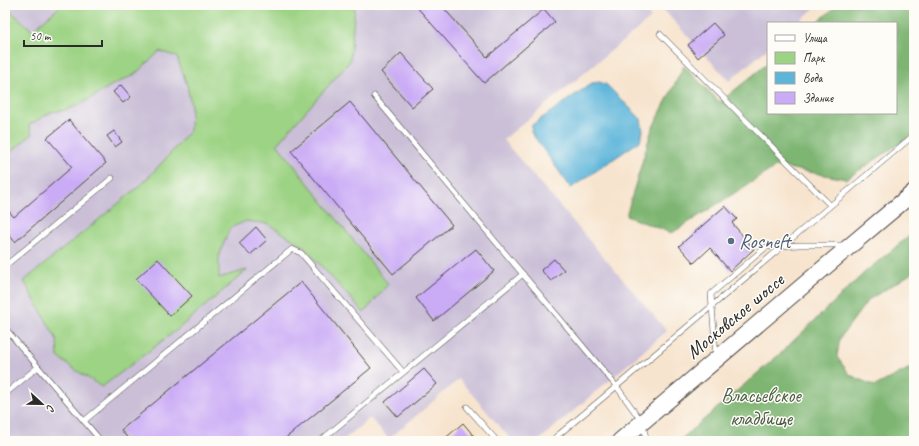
<svg xmlns="http://www.w3.org/2000/svg" width="919" height="446" font-family="Caveat,sans-serif">
<style>
.industrial{fill:#cabfd7}
.green{fill:#9dd384;stroke:#647f58}
.forest{fill:#7eb572;stroke:#54704e}
.water{fill:#5db5da;stroke:#447082}
.building{fill:#caacf6}
.lines{fill:none;stroke-linecap:round;stroke-linejoin:round}
.service-casing{stroke:#4a4743;stroke-width:6}
.primary-casing{stroke:#4a4743;stroke-width:18}
.service{stroke:#fff;stroke-width:5}
.primary{stroke:#fff;stroke-width:16}
.service-dot{fill:#5c6f8a;stroke:#fdfcf7;stroke-width:1.5}
.labels{text-anchor:middle;dominant-baseline:central;stroke-width:3;stroke-linejoin:round;paint-order:stroke}
.service-label{font-size:20px;fill:#4e5e75;stroke:#fdfcf7;text-anchor:start}
.street-label{font-size:20px;fill:#2b2b2b;stroke:#fdfcf7}
.park-label{font-size:20px;fill:#4d5d46;stroke:#fdfcf7}
</style>
<rect width="100%" height="100%" fill="#fdfcf7"/>
<filter id="ink" filterUnits="userSpaceOnUse"><feTurbulence type="fractalNoise" baseFrequency=".025" numOctaves="2"/><feDisplacementMap in="SourceGraphic" scale="8" xChannelSelector="R" yChannelSelector="G"/><feConvolveMatrix kernelMatrix="1 2 1 2 8 2 1 2 1" color-interpolation-filters="sRGB"/></filter>
<filter id="wash" filterUnits="userSpaceOnUse"><feTurbulence type="fractalNoise" baseFrequency=".012" numOctaves="4" result="noise"/><feDisplacementMap in="SourceGraphic" scale="16" xChannelSelector="R" yChannelSelector="G"/><feGaussianBlur stdDeviation="0.9" result="paint"/><feColorMatrix in="noise" values="0 0 0 0 0 0 0 0 0 0 0 0 0 0 0 0 0 1.4 0 .05"/><feComposite in="paint" operator="in"/></filter>
<g filter="url(#wash)">
<rect width="100%" height="100%" fill="#f7e4ce"/>
<g class="industrial">
<path d="M 5,5 L 642,5 L 651,18 L 503,140 L 667,331 L 538,441 L 512,441 L 459,379 L 389,439 L 370,418 L 342,441 L 5,441 Z"/>
<path d="M 659,5 L 818,5 L 797,23 L 768,23 L 768,48 L 729,81 Z"/>
</g>
<path class="green" d="M 62,5 L 355,5 L 350,61 L 277,144 L 388,284 L 364,313 L 303,246 L 268,224 L 246,221 L 230,228 L 219,255 L 219,278 L 247,270 L 178,329 L 102,387 L 74,369 L 58,357 L 57,340 L 24,281 L 142,184 L 170,154 L 190,130 L 191,106 L 187,85 L 177,57 L 160,51 L 134,75 L 112,85 L 83,103 L 66,110 L 51,112 L 29,125 L 32,134 L 5,157 L 5,6 L 32,30 Z"/>
<g class="forest">
<path d="M 838,5 L 914,5 L 914,134 L 846,179 L 777,166 L 672,233 L 626,216 L 652,129 L 684,66 L 720,102 L 768,63 L 768,113 L 896,113 L 896,23 L 816,23 Z"/>
<path d="M 914,232 L 914,272 L 868,300 L 840,338 L 837,357 L 850,375 L 875,386 L 914,366 L 914,441 L 679,441 L 782,352 L 864,273 Z"/>
</g>
<path class="water" d="M 600,82 L 607,85 L 641,119 L 643,131 L 640,141 L 571,188 L 531,132 L 532,125 L 592,83 Z"/>
<g id="blocks">
<g class="building">
<path d="M 415,5 L 441,5 L 487,57 L 544,9 L 555,22 L 484,83 Z"/>
<path d="M 713,23 L 724,35 L 698,58 L 688,45 Z"/>
<path d="M 401,53 L 433,89 L 412,107 L 381,72 Z"/>
<path d="M 121,85 L 131,97 L 123,103 L 113,92 Z"/>
<path d="M 350,102 L 452,225 L 393,274 L 291,151 Z"/>
<path d="M 69,120 L 106,163 L 15,242 L 5,230 L 5,207 L 14,217 L 72,167 L 47,138 Z"/>
<path d="M 114,131 L 122,142 L 115,147 L 107,136 Z"/>
<path d="M 725,206 L 737,219 L 732,223 L 754,249 L 730,271 L 710,248 L 694,263 L 679,246 Z"/>
<path d="M 256,227 L 267,240 L 250,255 L 239,243 Z"/>
<path d="M 476,249 L 494,271 L 434,321 L 416,298 Z"/>
<path d="M 158,259 L 192,296 L 170,316 L 136,279 Z"/>
<path d="M 554,259 L 564,270 L 551,281 L 541,270 Z"/>
<path d="M 301,282 L 371,368 L 282,441 L 130,441 L 121,430 Z"/>
<path d="M 424,369 L 437,384 L 398,417 L 385,402 Z"/>
<path d="M 463,423 L 478,441 L 442,441 Z"/>
</g>
</g>
</g>
<g filter="url(#ink)">
<use href="#blocks" fill-opacity="0" stroke="#4a4743" stroke-width="1"/>
<g class="lines">
<g class="service-casing">
<g id="service">
<path d="M 660,34 L 830,205"/>
<path d="M 374,96 L 617,387 L 642,422 L 647,441"/>
<path d="M 5,266 L 112,178"/>
<path d="M 5,328 L 101,441"/>
<path d="M 716,356 L 711,294 L 766,247 L 799,245 L 846,245"/>
<path d="M 5,394 L 38,367"/>
<path d="M 467,407 L 497,441"/>
<path d="M 84,421 L 292,249 L 301,253 L 403,372"/>
<path d="M 320,441 L 523,274"/>
<path d="M 551,441 C 673,340 793,237 914,135"/>
</g>
</g>
<g class="primary-casing">
<path id="primary" d="M 620,441 L 851,245 L 914,192"/>
</g>
<use href="#service" class="service"/>
<use href="#primary" class="primary"/>
</g>
</g>
<circle class="service-dot" cx="731" cy="241" r="4"/>
<g class="labels">
<g class="service-label">
<text x="739" y="241">Rosneft</text>
</g>
<g class="street-label">
<text transform="translate(735 316) rotate(-40)">Московское шоссе</text>
</g>
<g class="park-label">
<text x="761" y="395">Власьевское<tspan x="761" dy="23">кладбище</tspan></text>
</g>
</g>
<rect width="919" height="446" fill="none" stroke="#fdfcf7" stroke-width="20"/>
<rect x="767" y="22" width="130" height="92" fill="#fdfcf7" stroke="#a9a8a5"/>
<rect x="775" y="35" width="20" height="6" fill="#ffffff" stroke="#a9a8a5"/>
<text x="803" y="42" font-size="12" fill="#2b2b2b">Улица</text>
<rect x="775" y="52" width="20" height="12" fill="#9dd384" stroke="#a9a8a5"/>
<text x="803" y="62" font-size="12" fill="#2b2b2b">Парк</text>
<rect x="775" y="72" width="20" height="12" fill="#5db5da" stroke="#a9a8a5"/>
<text x="803" y="82" font-size="12" fill="#2b2b2b">Вода</text>
<rect x="775" y="92" width="20" height="12" fill="#caacf6" stroke="#a9a8a5"/>
<text x="803" y="102" font-size="12" fill="#2b2b2b">Здание</text>
<g transform="translate(42 404) rotate(112)" stroke="#fdfcf7" stroke-width="3" paint-order="stroke">
<path d="M0-3L7 15L0 10L-7 15Z" fill="#2b2b2b"/>
<text y="-6" font-size="11" font-weight="bold" text-anchor="middle" fill="#2b2b2b">С</text>
</g>
<path d="M24 40v6h78v-6" fill="none" stroke="#2b2b2b" stroke-width="2"/>
<text x="30" y="40" font-size="12" fill="#2b2b2b" stroke="#fdfcf7" stroke-width="3" paint-order="stroke">50 m</text>
</svg>
